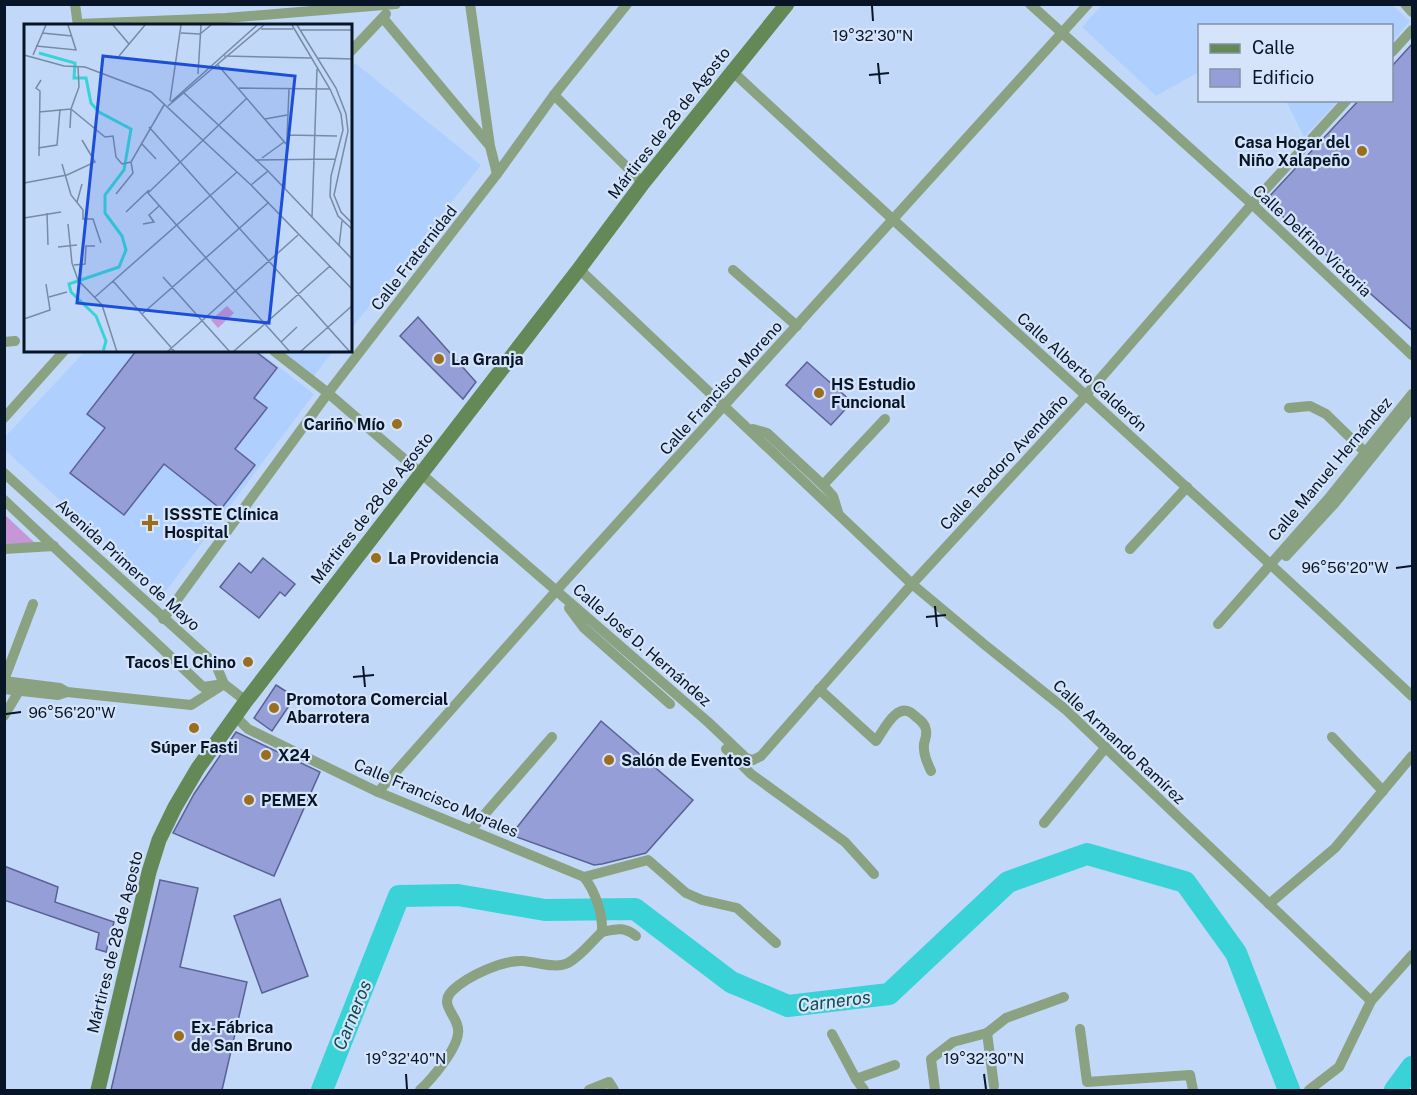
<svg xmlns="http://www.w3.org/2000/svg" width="1417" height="1095" font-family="'Public Sans',sans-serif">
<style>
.built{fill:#afd0ff}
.green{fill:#c696d6}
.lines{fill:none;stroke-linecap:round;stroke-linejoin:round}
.river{stroke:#39d3d7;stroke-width:22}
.building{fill:#959ed7;stroke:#5a6195;stroke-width:1.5}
.minor{stroke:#8aa281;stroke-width:10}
.secondary{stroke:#648856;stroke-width:15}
.ticks{fill:none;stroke:#081527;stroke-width:2}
.poi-dot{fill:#9a6e1d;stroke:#d5e4fa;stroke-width:2}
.labels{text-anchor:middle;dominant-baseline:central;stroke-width:4.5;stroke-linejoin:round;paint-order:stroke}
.street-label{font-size:16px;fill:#081527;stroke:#d5e4fa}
.poi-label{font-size:16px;font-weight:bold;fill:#081527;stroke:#d5e4fa;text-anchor:start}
.water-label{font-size:18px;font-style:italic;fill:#0b4d4f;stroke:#d5e4fa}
.inset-river{fill:none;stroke:#39d3d7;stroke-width:3}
.inset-road{fill:none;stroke:#788aa4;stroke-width:1.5}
.view{fill:#1d4ed8;fill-opacity:0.15;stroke:#1d4ed8;stroke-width:3}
.inset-edge{fill:none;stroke:#081527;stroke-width:3}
.ticks-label{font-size:15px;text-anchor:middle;fill:#081527;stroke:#d5e4fa;stroke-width:4.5;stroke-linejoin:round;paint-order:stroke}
</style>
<rect width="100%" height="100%" fill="#c2d8f8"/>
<g class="built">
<path d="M 1102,5 L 1392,5 L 1410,21 L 1392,42 L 1392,26 L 1200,26 L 1199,72 L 1156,96 L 1082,27 Z"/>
<path d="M 355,63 L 481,165 L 351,329 L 351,67 Z"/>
<path d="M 1286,101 L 1338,101 L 1304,137 Z"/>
<path d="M 85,351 L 258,351 L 314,394 L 163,595 L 5,450 L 4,438 Z"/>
<path d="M 282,351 L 333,351 L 314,376 Z"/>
</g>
<path class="green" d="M 5,515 L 35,543 L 5,544 Z"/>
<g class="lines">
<g class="river">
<path d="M 322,1090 L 399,896 L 458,895 L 545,910 L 635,909 L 731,982 L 788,1006 L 889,994 L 1008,882 L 1087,854 L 1185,882 L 1236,953 L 1289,1090"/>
<path d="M 1395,1090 L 1412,1067"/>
</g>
</g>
<g class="building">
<path d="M 1413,43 L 1413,331 L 1265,201 L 1359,100 L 1392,100 L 1392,66 Z"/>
<path d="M 418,317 L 476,382 L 463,399 L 400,336 Z"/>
<path d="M 136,351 L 255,351 L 277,368 L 254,398 L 267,408 L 235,449 L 255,465 L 221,509 L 164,464 L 124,515 L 70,473 L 105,428 L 87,414 Z"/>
<path d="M 807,362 L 852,402 L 831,425 L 786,385 Z"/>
<path d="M 263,558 L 295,584 L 285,596 L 280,592 L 259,618 L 220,587 L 239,563 L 251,573 Z"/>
<path d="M 276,685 L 295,697 L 272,731 L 254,718 Z"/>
<path d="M 601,721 L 693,800 L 646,853 L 602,864 L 594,865 L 511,835 Z"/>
<path d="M 236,732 L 320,772 L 274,876 L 173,833 L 194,794 Z"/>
<path d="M 4,866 L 58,887 L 55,902 L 114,922 L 106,952 L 96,949 L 99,933 L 4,900 Z"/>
<path d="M 160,880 L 198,888 L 180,967 L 247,982 L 222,1090 L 111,1090 Z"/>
<path d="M 280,899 L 308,976 L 262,993 L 234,916 Z"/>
</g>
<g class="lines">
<g class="minor">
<path d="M 75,4 L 78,26"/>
<path d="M 470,4 L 490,146 L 497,174"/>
<path d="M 1030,4 L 1252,204 L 1412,355"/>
<path d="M 1405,4 L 1412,12"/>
<path d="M 383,18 L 489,145"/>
<path d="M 78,24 L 226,18 L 396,4"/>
<path d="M 351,51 L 386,14"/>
<path d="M 1392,52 L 1412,30"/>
<path d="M 732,71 C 957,281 1188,485 1412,696"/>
<path d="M 554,95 L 643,183"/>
<path d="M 579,269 L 912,584 L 985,645 L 1065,709 L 1371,1001"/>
<path d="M 733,270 L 797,326"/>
<path d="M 4,342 L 15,341"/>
<path d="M 274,351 L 328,393 L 708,722 L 746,758 L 753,760 L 761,756 L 912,584 L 1086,395 L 1252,204 L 1347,100"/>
<path d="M 1289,408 L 1310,406 L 1326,414 L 1365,452"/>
<path d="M 4,418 L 64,351"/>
<path d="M 753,429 L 767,433 L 823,485 L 833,496 L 838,512"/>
<path d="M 4,473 L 216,665 L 224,684 L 246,701"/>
<path d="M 823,485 L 885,419"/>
<path d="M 4,500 L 203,687 L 224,684"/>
<path d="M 4,549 L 54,546"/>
<path d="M 1130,549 L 1187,487"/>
<path d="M 1286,556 L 1334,504 L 1412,407"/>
<path d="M 569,608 L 584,628 L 670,704"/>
<path d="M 163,619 L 328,393 L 497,174 L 554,95 L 627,4"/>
<path d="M 1218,624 L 1328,499 L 1412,394"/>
<path d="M 4,680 L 33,604"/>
<path d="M 4,681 L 60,688 L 67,692 L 191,705 L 221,686"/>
<path d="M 4,689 L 58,695 L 67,692"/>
<path d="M 819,689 L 876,741 C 885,728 898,699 915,716 C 920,720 925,723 926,730 C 927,736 925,739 924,744 C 923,754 927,762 931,771"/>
<path d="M 4,716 L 19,691"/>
<path d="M 235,716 L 248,729 L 378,792 L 584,877 C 595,891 603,914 602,932 C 592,941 581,956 568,963 C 555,969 537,962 523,961 C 502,960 468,976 453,990 C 436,1006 461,1016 458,1034 C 456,1050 432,1079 420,1090"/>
<path d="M 1332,737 L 1383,791"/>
<path d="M 726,749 L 751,774 L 845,842 L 874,874"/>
<path d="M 378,792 L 556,591 L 1088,4"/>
<path d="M 1044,823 L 1106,747"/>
<path d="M 471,830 L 552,737"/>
<path d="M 584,877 L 648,860 L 686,893 L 702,900 L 737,908 L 776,943"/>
<path d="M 1269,904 L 1335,848 L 1412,756"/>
<path d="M 602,932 C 616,929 624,926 636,936"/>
<path d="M 1080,1029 L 1087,1082 L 1190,1075 L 1193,1090"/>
<path d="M 987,1033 L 994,1086"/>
<path d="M 832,1034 L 856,1079 L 864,1090"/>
<path d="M 856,1079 L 895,1065"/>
<path d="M 589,1090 L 609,1082 L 614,1090"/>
<path d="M 935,1090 L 931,1059 L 953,1042 L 987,1033 L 1006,1018 L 1064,997"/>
<path d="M 1309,1090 L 1339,1067 L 1371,1001 L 1412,955"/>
</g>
<path class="secondary" d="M 98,1090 L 149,872 L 159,840 L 175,807 L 198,768 L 246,701 L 579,269 L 643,183 L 787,4"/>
</g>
<path class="ticks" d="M 872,6 L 873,21M 878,63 L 880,84M 869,75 L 889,73M 1396,568 L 1411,566M 935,606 L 937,627M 926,617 L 946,615M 363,666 L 365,687M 353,677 L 374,675M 6,714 L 21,712M 406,1074 L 407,1089M 984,1074 L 986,1089"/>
<g class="poi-dot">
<circle cx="1362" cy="151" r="6"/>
<circle cx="439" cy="359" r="6"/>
<circle cx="819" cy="393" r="6"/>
<circle cx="397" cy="424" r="6"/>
<path d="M147 514h6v6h6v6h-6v6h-6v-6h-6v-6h6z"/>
<circle cx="376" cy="558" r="6"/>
<circle cx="248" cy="662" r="6"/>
<circle cx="274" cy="708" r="6"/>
<circle cx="194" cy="728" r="6"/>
<circle cx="266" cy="755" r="6"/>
<circle cx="609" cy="760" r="6"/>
<circle cx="249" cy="800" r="6"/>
<circle cx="179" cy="1036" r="6"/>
</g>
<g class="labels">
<g class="street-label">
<text transform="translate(669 123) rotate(-52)">Mártires de 28 de Agosto</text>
<text transform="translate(1312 241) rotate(43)">Calle Delfino Victoria</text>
<text transform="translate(414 258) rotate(-52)">Calle Fraternidad</text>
<text transform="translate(1082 372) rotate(42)">Calle Alberto Calderón</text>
<text transform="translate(721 388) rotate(-48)">Calle Francisco Moreno</text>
<text transform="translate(1004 462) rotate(-47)">Calle Teodoro Avendaño</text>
<text transform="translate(1330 469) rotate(-50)">Calle Manuel Hernández</text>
<text transform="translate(372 508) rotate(-52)">Mártires de 28 de Agosto</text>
<text transform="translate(128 565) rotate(42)">Avenida Primero de Mayo</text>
<text transform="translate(642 645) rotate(41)">Calle José D. Hernández</text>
<text transform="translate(1119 742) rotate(43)">Calle Armando Ramírez</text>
<text transform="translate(436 798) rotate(23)">Calle Francisco Morales</text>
<text transform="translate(115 942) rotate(-76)">Mártires de 28 de Agosto</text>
</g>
<g class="poi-label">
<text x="1350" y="142" text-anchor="end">Casa Hogar del<tspan x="1350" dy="18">Niño Xalapeño</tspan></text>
<text x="451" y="359">La Granja</text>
<text x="831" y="384">HS Estudio<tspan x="831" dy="18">Funcional</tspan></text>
<text x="385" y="424" text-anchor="end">Cariño Mío</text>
<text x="164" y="514">ISSSTE Clínica<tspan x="164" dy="18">Hospital</tspan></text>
<text x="388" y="558">La Providencia</text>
<text x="236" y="662" text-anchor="end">Tacos El Chino</text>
<text x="286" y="699">Promotora Comercial<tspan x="286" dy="18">Abarrotera</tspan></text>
<text x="194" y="747" text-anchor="middle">Súper Fasti</text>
<text x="278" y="755">X24</text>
<text x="621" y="760">Salón de Eventos</text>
<text x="261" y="800">PEMEX</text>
<text x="191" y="1027">Ex-Fábrica<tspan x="191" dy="18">de San Bruno</tspan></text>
</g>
<g class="water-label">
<text transform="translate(834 1001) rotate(-7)">Carneros</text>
<text transform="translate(352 1015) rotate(-68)">Carneros</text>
</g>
</g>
<g transform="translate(24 24)">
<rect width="328" height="328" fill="#c2d8f8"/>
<path d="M 203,282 L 210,289 L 194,304 L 187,296 Z" fill="#c696d6"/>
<path class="inset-river" d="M 15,29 L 51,39 L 50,54 L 62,54 L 67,79 L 75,88 L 107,105 L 100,146 L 81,171 L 81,189 L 98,212 L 102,226 L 95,243 L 45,260 L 47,268 L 72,292 L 82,317 L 79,328"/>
<path class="inset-road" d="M 89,1 L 105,20M 268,1 L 306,65 L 317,90 L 319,106 L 307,152 L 306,172 L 314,192 L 329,206M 273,1 L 312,64 L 322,90 L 324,107 L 310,171 L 317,188 L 329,200M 237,5 L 269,5M 277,6 L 329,6M 18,9 L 48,12M 157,9 L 176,10 L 187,1M 12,22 L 52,26 L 44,1M 0,31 L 40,42 L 61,43 L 127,68 L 227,161 L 329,266M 9,31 L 22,1M 95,32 L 121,1M 200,32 L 287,34M 293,34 L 329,35M 193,40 L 263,121M 174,50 L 177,1M 215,64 L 306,65M 160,69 L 244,147 L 329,236M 223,74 L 124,169 L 266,328M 146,77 L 157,1M 147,78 L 233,1M 144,82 L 240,1M 47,85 L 81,113 L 89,112 L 92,133 L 98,140 L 107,138 L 140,81M 15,88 L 47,85M 241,95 L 263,91M 125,103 L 326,328M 46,104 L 47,85 L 55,63 L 54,42M 263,111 L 313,112M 117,119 L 132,135M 14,124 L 33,121 L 36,85M 15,132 L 16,67 L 12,64 L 17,56M 238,134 L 260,118M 231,136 L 311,135M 38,140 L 47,171 L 59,186 L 59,195 L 69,195 L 77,219M 0,159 L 43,151 L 71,138 L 58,116M 227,161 L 244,147M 261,164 L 265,65M 92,170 L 109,149 L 107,138M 53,178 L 58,160M 102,188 L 125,166M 23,189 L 24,221M 0,194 L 37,188M 288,194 L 293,45M 44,200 L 48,239 L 54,256 L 78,281 L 93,328M 119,200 L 130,198 L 125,191 L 135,182M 315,222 L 318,197M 34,223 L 53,221M 50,241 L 61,240 L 62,222 L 71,222M 139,253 L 206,328M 89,257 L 151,328M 25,273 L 43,268M 71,273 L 213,148M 118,290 L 245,178M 0,295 L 26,286 L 22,260M 257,318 L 273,303M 143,328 L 274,211M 209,328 L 306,242M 276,328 L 329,281"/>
<path class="view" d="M 79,32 L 271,52 L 245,299 L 53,279 Z"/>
<rect width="328" height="328" class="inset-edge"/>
</g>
<g class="ticks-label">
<text x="873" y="41">19°32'30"N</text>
<text x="1345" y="573">96°56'20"W</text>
<text x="72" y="718">96°56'20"W</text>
<text x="406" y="1064">19°32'40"N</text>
<text x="984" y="1064">19°32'30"N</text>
</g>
<rect width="1417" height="1095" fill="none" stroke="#081527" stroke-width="12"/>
<rect x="1198" y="24" width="195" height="78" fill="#d5e4fa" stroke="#8391a6" stroke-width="1.5"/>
<rect x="1210" y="44" width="30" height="9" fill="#648856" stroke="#8391a6" stroke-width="1.5"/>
<text x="1252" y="54" font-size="18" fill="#081527">Calle</text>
<rect x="1210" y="69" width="30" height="18" fill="#959ed7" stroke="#8391a6" stroke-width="1.5"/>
<text x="1252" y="84" font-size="18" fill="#081527">Edificio</text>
</svg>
